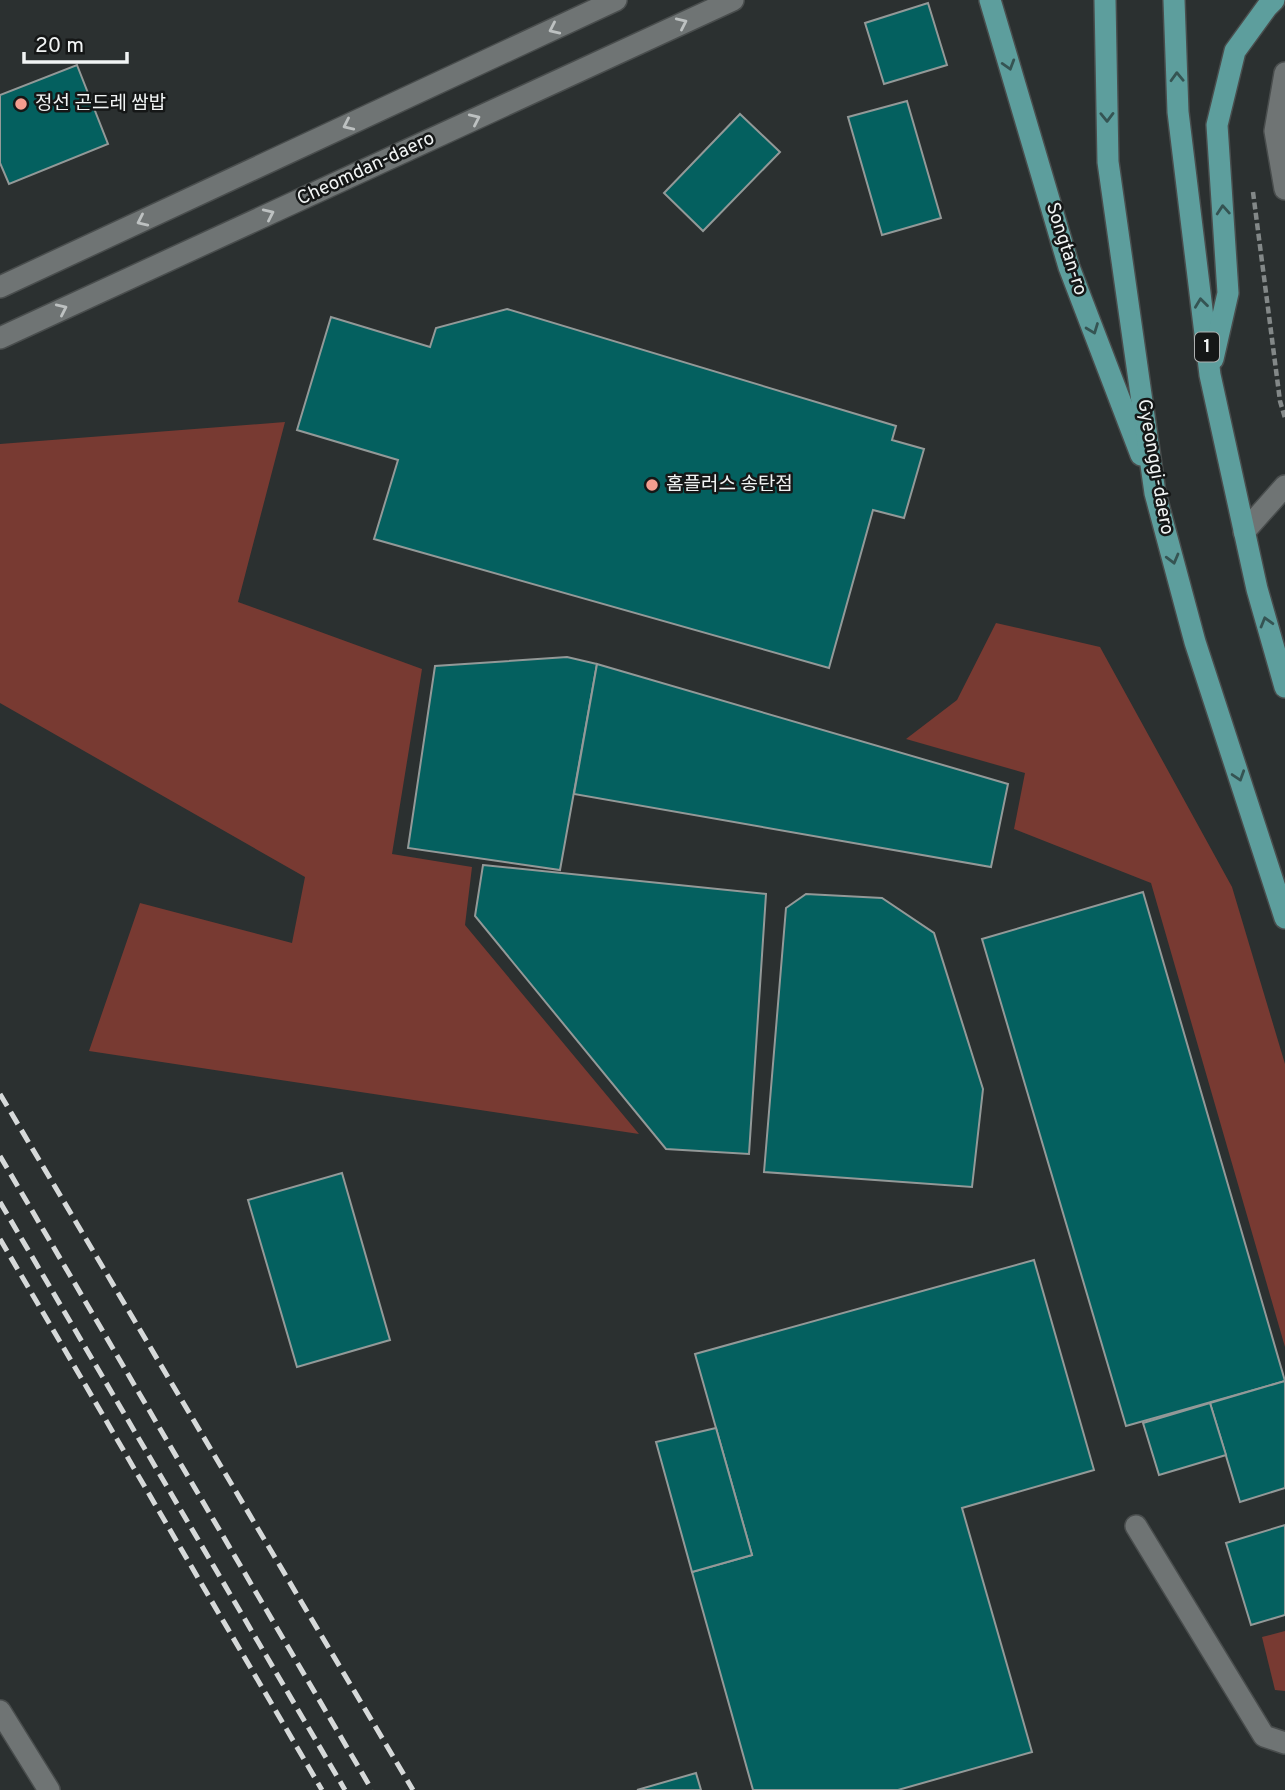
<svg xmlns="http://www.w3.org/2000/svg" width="1285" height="1790" font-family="Overpass,'Noto Sans KR',sans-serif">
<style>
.green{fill:#783a32}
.building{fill:#04605f;stroke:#939998;stroke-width:2}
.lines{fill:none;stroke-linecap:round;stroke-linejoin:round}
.minor-casing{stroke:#494d4d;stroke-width:24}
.major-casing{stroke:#494d4d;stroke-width:24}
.path{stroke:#838888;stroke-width:4.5;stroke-dasharray:7 3.5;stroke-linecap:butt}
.minor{stroke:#6f7474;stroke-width:21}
.major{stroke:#5d9e9d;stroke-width:21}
.rail{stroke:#d6d9d9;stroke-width:5;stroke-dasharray:14 7;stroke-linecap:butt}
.oneway{stroke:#bdc1c1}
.oneway2{stroke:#355453}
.poi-dot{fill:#f59d8f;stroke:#151717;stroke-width:2.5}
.labels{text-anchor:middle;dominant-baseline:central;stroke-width:5;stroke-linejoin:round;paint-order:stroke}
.shield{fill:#151717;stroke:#afb2b2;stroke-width:2}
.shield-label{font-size:18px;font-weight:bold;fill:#f1f4f4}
.poi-label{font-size:19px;fill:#f1f4f4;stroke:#151717;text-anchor:start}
.street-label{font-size:19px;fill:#f1f4f4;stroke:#151717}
</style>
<rect width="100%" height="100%" fill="#2b3030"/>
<g class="green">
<path d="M 285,422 L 238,602 L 422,669 L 392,854 L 472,867 L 465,925 L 639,1134 L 89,1051 L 140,903 L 292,943 L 305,877 L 0,703 L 0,444 Z"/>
<path d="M 996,623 L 1100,647 L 1232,887 L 1285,1064 L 1285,1347 L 1151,883 L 1014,829 L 1025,773 L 906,739 L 957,700 Z"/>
<path d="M 1285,1631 L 1285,1691 L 1275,1690 L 1262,1637 Z"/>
</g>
<g class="building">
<path d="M 928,3 L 947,65 L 884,84 L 865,23 Z"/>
<path d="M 77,65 L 108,144 L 9,184 L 0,163 L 0,95 Z"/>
<path d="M 907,101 L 941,218 L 882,235 L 848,117 Z"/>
<path d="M 740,114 L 780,152 L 703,231 L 664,193 Z"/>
<path d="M 507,309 L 896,426 L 892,440 L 924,449 L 904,518 L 873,510 L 829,668 L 374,539 L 398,460 L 297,430 L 331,317 L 430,347 L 436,328 Z"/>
<path d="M 567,657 L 597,664 L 560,870 L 408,848 L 435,666 Z"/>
<path d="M 597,664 L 1008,784 L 991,867 L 574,794 Z"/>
<path d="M 483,865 L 766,894 L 749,1154 L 666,1149 L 475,916 Z"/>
<path d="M 1143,892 L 1285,1381 L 1126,1426 L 982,939 Z"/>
<path d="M 806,894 L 882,898 L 934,933 L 983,1089 L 972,1187 L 764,1172 L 786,908 Z"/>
<path d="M 342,1173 L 390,1340 L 297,1367 L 248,1200 Z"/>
<path d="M 1034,1260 L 1094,1470 L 962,1508 L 1032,1752 L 898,1790 L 753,1790 L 692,1572 L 752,1555 L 695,1354 Z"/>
<path d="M 1285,1381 L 1285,1488 L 1240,1502 L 1210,1403 Z"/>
<path d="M 1210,1403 L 1226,1455 L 1159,1475 L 1143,1423 Z"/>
<path d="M 716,1428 L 752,1555 L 692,1572 L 656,1442 Z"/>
<path d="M 1285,1525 L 1285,1615 L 1251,1625 L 1226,1543 Z"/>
<path d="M 696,1773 L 701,1790 L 637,1790 Z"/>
</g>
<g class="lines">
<g class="minor-casing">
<g id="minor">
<path d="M 1285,73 L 1275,131 L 1285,189"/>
<path d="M 0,287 L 616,0"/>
<path d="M 0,338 L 733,0"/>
<path d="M 1244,532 L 1285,486"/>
<path d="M 1136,1526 L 1264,1736 L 1285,1743"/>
<path d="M 0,1711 L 49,1790"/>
</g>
</g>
<g class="major-casing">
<g id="major">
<path d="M 990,0 L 1069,267 L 1141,455"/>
<path d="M 1105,0 L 1108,162 L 1155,493 L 1195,642 L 1285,918"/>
<path d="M 1174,0 L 1178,112 L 1210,375 L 1257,589 L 1285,687"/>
<path d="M 1213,359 L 1228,293 L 1217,125 L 1235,51 L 1267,7 L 1274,0"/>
</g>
</g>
<path class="path" d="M 1253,192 L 1280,401 L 1285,418"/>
<use href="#minor" class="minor"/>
<use href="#major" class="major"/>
<g class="rail">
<path d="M 0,1094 L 413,1790"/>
<path d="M 0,1156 L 372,1790"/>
<path d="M 0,1202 L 345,1790"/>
<path d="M 0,1239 L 322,1790"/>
</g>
</g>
<defs><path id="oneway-chevron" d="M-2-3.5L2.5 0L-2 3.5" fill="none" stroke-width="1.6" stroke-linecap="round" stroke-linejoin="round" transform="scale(1.75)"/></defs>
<g class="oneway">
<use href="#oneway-chevron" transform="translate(682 23) rotate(-25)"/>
<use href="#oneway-chevron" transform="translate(554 29) rotate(155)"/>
<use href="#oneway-chevron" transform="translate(475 119) rotate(-25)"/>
<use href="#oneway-chevron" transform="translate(348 125) rotate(155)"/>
<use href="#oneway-chevron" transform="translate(269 214) rotate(-25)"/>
<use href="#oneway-chevron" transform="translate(142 221) rotate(155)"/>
<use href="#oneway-chevron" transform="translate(62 309) rotate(-25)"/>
</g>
<g class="oneway2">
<use href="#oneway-chevron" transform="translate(1009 65) rotate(73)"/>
<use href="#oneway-chevron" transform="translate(1177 77) rotate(-92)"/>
<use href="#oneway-chevron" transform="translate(1107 117) rotate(89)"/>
<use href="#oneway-chevron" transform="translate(1223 210) rotate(-94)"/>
<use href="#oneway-chevron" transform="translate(1201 303) rotate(-97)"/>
<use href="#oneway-chevron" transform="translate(1093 329) rotate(69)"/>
<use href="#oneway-chevron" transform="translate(1173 559) rotate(75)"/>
<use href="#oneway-chevron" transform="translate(1266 622) rotate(-106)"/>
<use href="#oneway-chevron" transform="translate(1239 776) rotate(72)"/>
</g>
<g class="poi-dot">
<circle cx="21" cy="104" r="7"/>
<circle cx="652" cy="485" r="7"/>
</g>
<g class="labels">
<rect class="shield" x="1195" y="332.5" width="24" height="29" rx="5"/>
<g class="shield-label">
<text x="1207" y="347">1</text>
</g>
<g class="poi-label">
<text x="35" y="104">정선 곤드레 쌈밥</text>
<text x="666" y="485">홈플러스 송탄점</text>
</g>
<g class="street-label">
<text transform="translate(366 169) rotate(-25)">Cheomdan-daero</text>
<text transform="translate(1066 249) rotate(72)">Songtan-ro</text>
<text transform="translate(1155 467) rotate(80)">Gyeonggi-daero</text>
</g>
</g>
<path d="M24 52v10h103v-10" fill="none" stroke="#f1f4f4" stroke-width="3.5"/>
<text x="35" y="52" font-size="21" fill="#f1f4f4" stroke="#151717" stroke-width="5" paint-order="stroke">20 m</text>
</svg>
